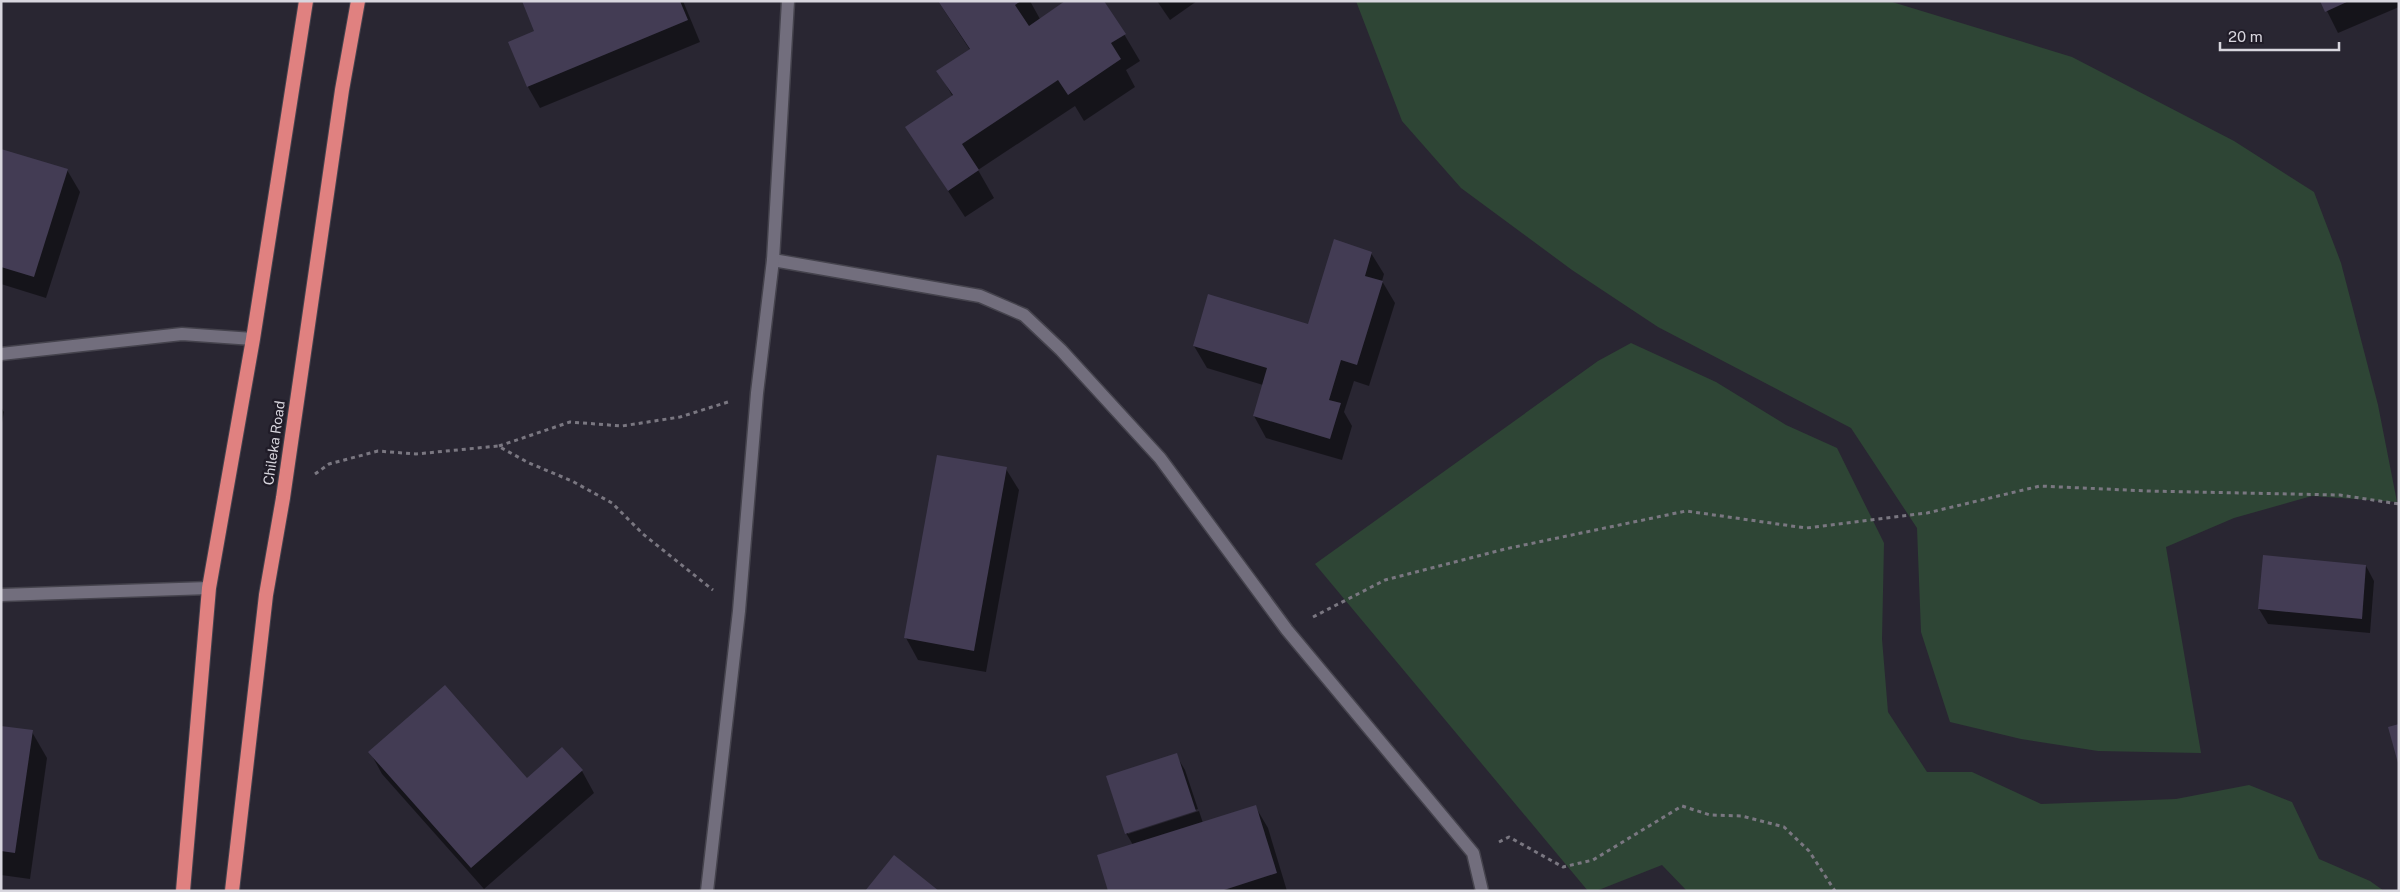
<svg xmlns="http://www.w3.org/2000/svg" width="2400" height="892" font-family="'Public Sans',sans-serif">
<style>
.green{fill:#2e4535}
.shadow{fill:#0007}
.building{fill:#433c54}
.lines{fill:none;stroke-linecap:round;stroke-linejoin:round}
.minor-casing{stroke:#45434d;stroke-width:15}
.trunk-casing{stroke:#45434d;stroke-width:16}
.path{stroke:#7a7781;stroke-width:3;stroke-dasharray:4 4;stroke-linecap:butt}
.minor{stroke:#726e7d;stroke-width:12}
.trunk{stroke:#e08180;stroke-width:14}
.labels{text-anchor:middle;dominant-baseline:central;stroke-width:5;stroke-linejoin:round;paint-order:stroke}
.street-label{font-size:14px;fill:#d8d6de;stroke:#201c28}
</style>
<rect width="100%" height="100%" fill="#292632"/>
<g class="green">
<path d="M 1356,1 L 1889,1 L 2072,57 L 2234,141 L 2314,192 L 2341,263 L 2378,405 L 2397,502 L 2312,496 L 2234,518 L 2166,547 L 2201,753 L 2098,751 L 2021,739 L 1950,722 L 1921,632 L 1917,528 L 1851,428 L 1658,327 L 1572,270 L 1461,188 L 1402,121 Z"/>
<path d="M 1631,343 L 1716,382 L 1786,425 L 1837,448 L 1884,543 L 1882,639 L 1888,712 L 1927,772 L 1972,772 L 2041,804 L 2176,799 L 2249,785 L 2292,802 L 2319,859 L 2370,881 L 2384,891 L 1687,891 L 1662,865 L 1596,891 L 1588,891 L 1315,564 L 1598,361 Z"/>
</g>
<g class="shadow">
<path d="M 523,1 L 683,1 L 700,42 L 540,108 L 528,87 L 510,43 L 536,32 Z"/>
<path d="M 938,1 L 1030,1 L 1040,19 L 1124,34 L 1140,61 L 1126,70 L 1135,87 L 1084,121 L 1075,106 L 978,170 L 994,198 L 965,217 L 907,128 L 953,97 L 938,71 L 970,50 Z"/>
<path d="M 1157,1 L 1197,1 L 1170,20 Z"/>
<path d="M 2322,1 L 2399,1 L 2399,7 L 2338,33 Z"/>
<path d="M 1,150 L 67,170 L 80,192 L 46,298 L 1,284 Z"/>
<path d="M 1371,253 L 1384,274 L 1382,281 L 1395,303 L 1369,386 L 1354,381 L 1344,412 L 1352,426 L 1342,460 L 1266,438 L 1254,416 L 1263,385 L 1207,368 L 1194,346 L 1309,325 Z"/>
<path d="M 1,407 L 4,412 L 1,428 Z"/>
<path d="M 1006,469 L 1019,490 L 986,672 L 918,660 L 906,638 Z"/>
<path d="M 2366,566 L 2374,581 L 2370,633 L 2268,624 L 2259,609 Z"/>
<path d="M 1,727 L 32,732 L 47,758 L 30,879 L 1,875 Z"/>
<path d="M 562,749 L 582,771 L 594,793 L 484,889 L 382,774 L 370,752 L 527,779 Z"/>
<path d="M 1176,755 L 1185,770 L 1198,809 L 1128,832 L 1128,834 L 1199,811 L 1203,823 L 1255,806 L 1268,828 L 1287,891 L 1109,891 L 1133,845 L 1126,833 Z"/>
</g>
<g class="building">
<path d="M 522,1 L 680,1 L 688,20 L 527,87 L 508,42 L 534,31 Z"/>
<path d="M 938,1 L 1021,1 L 1015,5 L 1029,26 L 1065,1 L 1104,1 L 1126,34 L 1111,43 L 1121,59 L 1068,95 L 1058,80 L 962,144 L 979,170 L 948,191 L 905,127 L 953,95 L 936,71 L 970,49 Z"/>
<path d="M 2320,1 L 2349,1 L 2325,12 Z"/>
<path d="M 1,149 L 68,169 L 34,277 L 1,267 Z"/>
<path d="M 1334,239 L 1372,252 L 1365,276 L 1383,281 L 1357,365 L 1341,360 L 1329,400 L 1341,403 L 1330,439 L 1253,416 L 1267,368 L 1193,346 L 1208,294 L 1308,324 Z"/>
<path d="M 937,455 L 1007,467 L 974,651 L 904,638 Z"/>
<path d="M 2263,555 L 2366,565 L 2362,619 L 2258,609 Z"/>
<path d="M 445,685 L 527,778 L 562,747 L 583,770 L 471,868 L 368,752 Z"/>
<path d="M 2399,724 L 2399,763 L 2398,763 L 2388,727 Z"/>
<path d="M 1,726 L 33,730 L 15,853 L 1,851 Z"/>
<path d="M 1177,753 L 1196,811 L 1125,834 L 1106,776 Z"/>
<path d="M 1256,805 L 1277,873 L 1221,891 L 1108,891 L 1097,855 Z"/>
<path d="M 894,855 L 939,891 L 865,891 Z"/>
</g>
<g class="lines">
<g class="minor-casing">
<g id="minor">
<path d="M 773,260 L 980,296 L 1024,315 L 1061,350 L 1160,458 L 1287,630 L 1473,853 L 1482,891"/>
<path d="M 1,354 L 182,334 L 253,339"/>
<path d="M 1,595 L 209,588"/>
<path d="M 707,891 L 739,611 L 757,393 L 773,260 L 788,1"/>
</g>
</g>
<g class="trunk-casing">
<g id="trunk">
<path d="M 183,891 L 209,588 L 253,339 L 306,1"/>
<path d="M 232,891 L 266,595 L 283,498 L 342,90 L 358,1"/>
</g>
</g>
<g class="path">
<path d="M 499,446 L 570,422 L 622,426 L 680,417 L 728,402"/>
<path d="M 315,474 L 329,464 L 378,451 L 416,454 L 498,446 L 529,463 L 572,481 L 612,503 L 643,534 L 713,590"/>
<path d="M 1313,617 L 1385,580 L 1505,549 L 1686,511 L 1806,528 L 1927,513 L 2040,486 L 2147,491 L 2340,495 L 2399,504"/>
<path d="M 1499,842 L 1509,837 L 1563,867 L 1593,860 L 1682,806 L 1710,815 L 1742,816 L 1784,827 L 1809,851 L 1835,891"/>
</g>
<use href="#minor" class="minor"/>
<use href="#trunk" class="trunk"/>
</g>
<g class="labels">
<g class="street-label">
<text transform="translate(274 443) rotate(-82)">Chileka Road</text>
</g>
</g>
<rect width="2400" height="892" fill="none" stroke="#d8d6de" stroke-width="5"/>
<path d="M2220 42v8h119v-8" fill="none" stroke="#d8d6de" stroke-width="2.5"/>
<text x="2228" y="42" font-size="15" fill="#d8d6de" stroke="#201c28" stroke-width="4" paint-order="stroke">20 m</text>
</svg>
